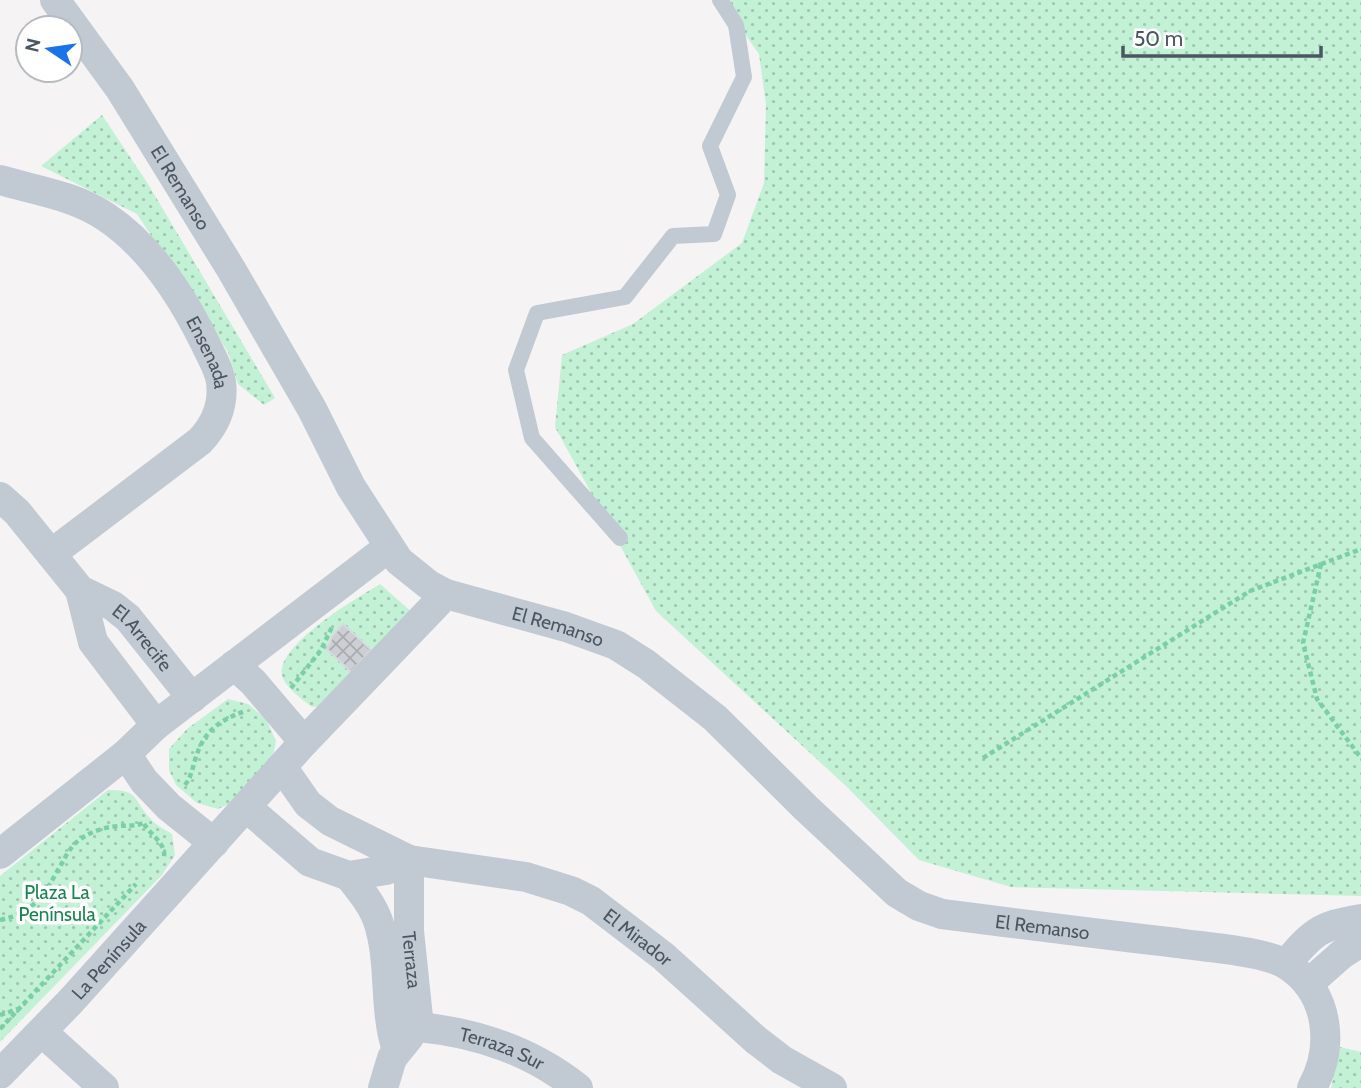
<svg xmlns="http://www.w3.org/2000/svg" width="1361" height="1088" font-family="Cabin,sans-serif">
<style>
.grass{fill:url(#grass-dots)}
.building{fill:url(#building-cross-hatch);stroke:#d7d9de;stroke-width:2}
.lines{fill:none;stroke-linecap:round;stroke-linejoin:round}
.path{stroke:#7ad0a6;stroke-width:4.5;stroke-dasharray:5 3.5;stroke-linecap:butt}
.service{stroke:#c1cad2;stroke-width:16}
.minor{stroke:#c1cad2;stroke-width:30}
.labels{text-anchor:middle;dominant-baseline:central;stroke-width:7;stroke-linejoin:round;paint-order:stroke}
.street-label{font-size:19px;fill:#4a5661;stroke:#fff}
.park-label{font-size:19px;fill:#17864f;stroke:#fff}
</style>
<defs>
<pattern id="grass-dots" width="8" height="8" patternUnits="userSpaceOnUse" patternTransform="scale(1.75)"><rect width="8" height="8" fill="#c3f1d5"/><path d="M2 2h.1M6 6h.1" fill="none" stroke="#a0c6b0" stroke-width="1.8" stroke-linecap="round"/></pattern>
<pattern id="building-cross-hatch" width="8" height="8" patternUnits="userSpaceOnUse" patternTransform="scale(1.75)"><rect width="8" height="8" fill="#cdcfd5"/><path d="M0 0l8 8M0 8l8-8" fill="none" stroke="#a8abb0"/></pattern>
</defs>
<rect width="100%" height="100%" fill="#f5f3f3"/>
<g class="grass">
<path d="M 721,0 L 1361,0 L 1361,896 L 1011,887 L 919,860 L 846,786 L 656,611 L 555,427 L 562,355 L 633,324 L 742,243 L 764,183 L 766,105 L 759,54 Z"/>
<path d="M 102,115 L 148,184 L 275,398 L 264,405 L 238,384 L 228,352 L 137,214 L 41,166 Z"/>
<path d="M 380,584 L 414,614 L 323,706 L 312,707 C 302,699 285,688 282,675 C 276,645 357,598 380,584 Z"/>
<path d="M 228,699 L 248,704 L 266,719 L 276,741 L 272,763 L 234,802 L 218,809 L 197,803 L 176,785 L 169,770 L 169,749 L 187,729 Z"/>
<path d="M 108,790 C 137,790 132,796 148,816 C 154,824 164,829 172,834 L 175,855 L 162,875 L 0,1042 L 0,876 Z"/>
<path d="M 1340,1047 L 1361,1052 L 1361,1088 L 1331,1088 Z"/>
</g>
<path class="building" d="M 343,624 L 371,650 L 351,672 L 327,649 L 333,635 Z"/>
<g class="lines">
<g class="path">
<path d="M 1321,564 L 1303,643 L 1317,699 L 1361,758"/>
<path d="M 291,688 L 321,650 L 333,625"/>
<path d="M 983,758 L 1250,591 L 1361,549"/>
<path d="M 185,785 C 191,777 192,770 195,760 C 203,733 217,721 243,712"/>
<path d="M 144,824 C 151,835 166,844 164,857"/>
<path d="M 0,920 C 37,912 44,894 62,863 C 66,856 71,846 78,841 C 89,832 104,827 119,826 C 129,825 136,827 145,822"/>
<path d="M 0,1015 L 18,1009"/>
<path d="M 0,1029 L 136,884"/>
</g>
<path class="service" d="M 620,538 L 532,438 L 516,370 L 537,313 L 625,297 L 673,236 L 714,234 L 728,195 L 710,146 L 744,77 L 736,25 L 720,0"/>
<g class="minor">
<path id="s1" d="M 55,0 L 120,89 L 231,269 L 312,409 L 351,487 L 399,561 L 429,585 L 446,594 L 566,627 L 616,645 L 646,664 L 715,718 L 806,808 L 897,893 L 919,906 L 942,914 C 1020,924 1098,934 1177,943 C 1202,947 1266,951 1287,965 C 1329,992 1335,1046 1312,1088"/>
<path id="s2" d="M 0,180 C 37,191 73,195 106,217 C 151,247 182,296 205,343 C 211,356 219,368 221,382 C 224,405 215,425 200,441 L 51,554"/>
<path id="s3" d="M 0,497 L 17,512 L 80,590 L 113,606 L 128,618 L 192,698"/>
<path d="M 80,590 L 93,642 L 156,725"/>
<path d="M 234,665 L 253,682 L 304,742"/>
<path d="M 126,754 L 144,781 L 169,807 L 214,843"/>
<path id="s4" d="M 282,767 L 308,804 L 330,821 L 409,860 L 526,877 L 571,891 L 591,901 L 663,956 L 756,1040 L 782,1060 L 832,1088"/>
<path d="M 246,807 L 310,862 L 349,876 L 386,870 L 409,860"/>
<path d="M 0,854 L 126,754 L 156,725 L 389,547"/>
<path id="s5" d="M 409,860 L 409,931 L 419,1027"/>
<path d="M 349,876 C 360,890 372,904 378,921 C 392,963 383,1009 397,1050"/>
<path d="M 1286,964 C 1313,932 1319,926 1361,919"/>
<path d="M 1308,984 L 1342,954 L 1361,942"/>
<path id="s6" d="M 419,1027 C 479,1033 531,1051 578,1088"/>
<path d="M 42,1032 L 104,1088"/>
<path id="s7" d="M 0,1074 L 71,1001 L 304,742 L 446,594"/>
<path d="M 383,1088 L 392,1058 L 409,1037"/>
</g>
</g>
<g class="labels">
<g class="street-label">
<text stroke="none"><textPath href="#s1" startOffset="226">El Remanso</textPath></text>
<text stroke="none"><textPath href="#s2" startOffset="285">Ensenada</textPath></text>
<text stroke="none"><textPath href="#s1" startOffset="833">El Remanso</textPath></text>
<text stroke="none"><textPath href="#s3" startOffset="203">El Arrecife</textPath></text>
<text stroke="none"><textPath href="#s1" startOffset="1421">El Remanso</textPath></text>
<text stroke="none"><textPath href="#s4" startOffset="408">El Mirador</textPath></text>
<text stroke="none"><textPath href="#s7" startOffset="158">La Península</textPath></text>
<text stroke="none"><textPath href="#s5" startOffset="100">Terraza</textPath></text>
<text stroke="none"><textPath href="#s6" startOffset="86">Terraza Sur</textPath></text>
</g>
<g class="park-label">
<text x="57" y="892">Plaza La<tspan x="57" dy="22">Península</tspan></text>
</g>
</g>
<g transform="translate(49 49) rotate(283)"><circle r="33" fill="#ffffff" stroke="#b7bbc0" stroke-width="2"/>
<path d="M0-5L12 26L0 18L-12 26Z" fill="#1a73e8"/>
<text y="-10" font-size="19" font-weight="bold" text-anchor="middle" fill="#4a5661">N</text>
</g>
<path d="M1123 46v10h198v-10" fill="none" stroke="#4a5661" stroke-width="3.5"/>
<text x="1134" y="46" font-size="21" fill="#4a5661" stroke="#ffffff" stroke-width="5" paint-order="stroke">50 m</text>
</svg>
